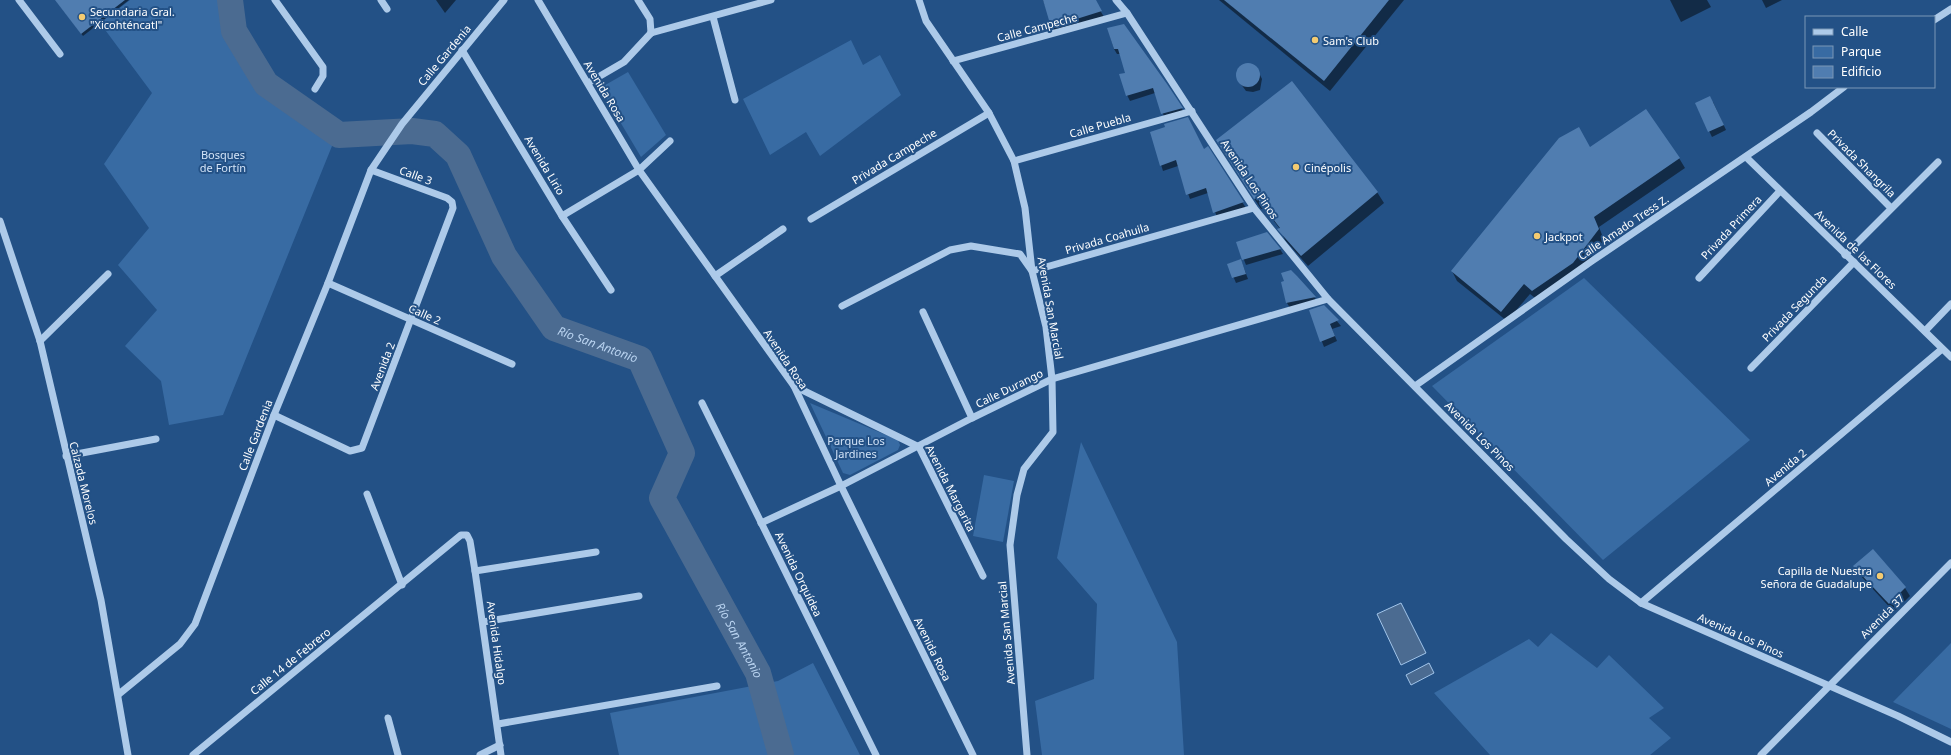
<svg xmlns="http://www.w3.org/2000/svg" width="1951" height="755" font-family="'Noto Sans',sans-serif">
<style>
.green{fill:#386ba3}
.water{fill:#4b6b91;stroke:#a2c5ea}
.shadow{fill:#0007}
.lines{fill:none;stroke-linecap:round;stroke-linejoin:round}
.river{stroke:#4b6b91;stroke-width:26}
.building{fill:#507db0}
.minor{stroke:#adcae9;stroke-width:7}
.poi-dot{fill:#f4cb71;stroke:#235186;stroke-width:1.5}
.labels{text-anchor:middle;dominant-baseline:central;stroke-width:4;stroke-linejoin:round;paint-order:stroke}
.poi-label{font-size:11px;fill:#fff;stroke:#235186;text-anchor:start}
.street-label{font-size:11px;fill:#fff;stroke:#235186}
.park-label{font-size:11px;fill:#d2e3f7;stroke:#235186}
.water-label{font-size:12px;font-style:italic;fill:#b9d3f0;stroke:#235186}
</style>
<rect width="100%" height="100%" fill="#235186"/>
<g class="green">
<path d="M 130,0 L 238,0 L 240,27 L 274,76 L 343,131 L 332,146 L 223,415 L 169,425 L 161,381 L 125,346 L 157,310 L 118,265 L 149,228 L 104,164 L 152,93 L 100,23 Z"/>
<path d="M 851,40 L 863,65 L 880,55 L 901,95 L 820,156 L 806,132 L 770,155 L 743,99 Z"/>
<path d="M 628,72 L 666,135 L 641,157 L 600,88 Z"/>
<path d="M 1584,278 L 1750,440 L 1603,560 L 1432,386 Z"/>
<path d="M 810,403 L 898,440 L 900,445 L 898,450 L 850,475 L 843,473 Z"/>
<path d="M 1081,442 L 1177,642 L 1184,755 L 1042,755 L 1035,701 L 1094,679 L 1097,604 L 1057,558 Z"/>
<path d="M 984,475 L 1014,481 L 1003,542 L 973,536 Z"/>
<path d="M 1551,633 L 1597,668 L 1609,655 L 1664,708 L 1649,718 L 1671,738 L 1650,755 L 1490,755 L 1434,693 L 1529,639 L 1538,647 Z"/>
<path d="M 1951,643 L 1951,729 L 1893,702 Z"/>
<path d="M 813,663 L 860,755 L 619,755 L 610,713 L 778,681 Z"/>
</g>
<g class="water">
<path d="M 1401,603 L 1426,653 L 1401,665 L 1377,614 Z"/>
<path d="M 1429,663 L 1434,673 L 1411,685 L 1406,675 Z"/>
</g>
<g class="shadow">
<path d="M 56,0 L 129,0 L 83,36 Z"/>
<path d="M 436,0 L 456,0 L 445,13 Z"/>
<path d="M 1043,0 L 1094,0 L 1104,17 L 1055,32 Z"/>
<path d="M 1219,0 L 1404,0 L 1330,91 Z"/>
<path d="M 1670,0 L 1707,0 L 1711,7 L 1681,22 Z"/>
<path d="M 1762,0 L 1782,0 L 1766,8 Z"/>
<path d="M 1123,25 L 1182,109 L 1185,114 L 1165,119 L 1155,93 L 1130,101 L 1127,95 L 1126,73 L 1120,54 L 1117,54 L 1114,49 L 1108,29 Z"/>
<path d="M 1245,64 L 1253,65 L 1259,73 L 1262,79 L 1260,90 L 1253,92 L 1246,91 L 1238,80 L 1239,69 Z"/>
<path d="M 1713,102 L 1726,130 L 1712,137 L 1696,104 Z"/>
<path d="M 1151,133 L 1204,150 L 1208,148 L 1246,208 L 1217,217 L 1208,193 L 1190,199 L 1178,166 L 1163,171 Z"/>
<path d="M 1590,149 L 1679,158 L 1685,168 L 1599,227 L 1604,240 L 1579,273 L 1539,301 L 1530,294 L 1507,321 L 1457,281 L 1452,271 Z"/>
<path d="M 1223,151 L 1377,192 L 1384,203 L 1308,266 L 1285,240 L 1280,229 L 1264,208 L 1261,209 Z"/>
<path d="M 1237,242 L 1280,249 L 1283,254 L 1246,265 Z"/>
<path d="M 1241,260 L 1248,279 L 1236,283 L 1228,264 Z"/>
<path d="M 1291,271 L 1315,298 L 1318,303 L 1290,308 L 1287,303 Z"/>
<path d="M 1327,309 L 1341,326 L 1332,329 L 1337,341 L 1324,347 L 1310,310 Z"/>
<path d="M 1854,566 L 1905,588 L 1910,596 L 1894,612 L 1859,574 Z"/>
</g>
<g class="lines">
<path class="river" id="s1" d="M 230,0 L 234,31 L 266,84 L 339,135 L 412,131 L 435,134 L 458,155 L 504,256 L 554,328 L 640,359 L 682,453 L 662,498 L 758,673 L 781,755"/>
</g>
<g class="building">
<path d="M 55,0 L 125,0 L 81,34 Z"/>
<path d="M 1043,0 L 1096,0 L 1102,11 L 1051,27 Z"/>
<path d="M 1224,0 L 1389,0 L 1324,81 Z"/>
<path d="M 1124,24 L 1167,84 L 1183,108 L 1161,114 L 1153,88 L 1126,96 L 1119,74 L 1125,73 L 1118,49 L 1114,49 L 1107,28 Z"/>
<circle cx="1248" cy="75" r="12"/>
<path d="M 1292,81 L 1378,192 L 1301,256 L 1277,229 L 1280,228 L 1257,198 L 1254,199 L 1216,140 Z"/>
<path d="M 1710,96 L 1724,125 L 1708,132 L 1695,103 Z"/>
<path d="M 1646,109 L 1680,158 L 1594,217 L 1599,229 L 1573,263 L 1532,291 L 1524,284 L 1501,312 L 1451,271 L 1559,138 L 1579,127 L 1590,147 Z"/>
<path d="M 1188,117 L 1204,149 L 1208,146 L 1244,202 L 1213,213 L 1206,188 L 1186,195 L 1176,160 L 1160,166 L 1150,132 L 1165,127 L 1164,124 Z"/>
<path d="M 1267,232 L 1281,249 L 1242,260 L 1236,242 Z"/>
<path d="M 1241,259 L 1246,274 L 1232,278 L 1227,264 Z"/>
<path d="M 1291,270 L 1297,276 L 1316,297 L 1286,303 L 1281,282 L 1284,281 L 1281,273 Z"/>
<path d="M 1324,305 L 1339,320 L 1330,324 L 1335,336 L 1320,342 L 1309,310 Z"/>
<path d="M 1873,549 L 1906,587 L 1889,604 L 1853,566 Z"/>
</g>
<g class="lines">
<g class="minor">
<path d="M 19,0 L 60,54"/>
<path d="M 275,0 L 323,67 L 323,76 L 315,89"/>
<path d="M 381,0 L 387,9"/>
<path d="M 538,0 L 639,170 L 794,386 L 841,486 L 973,755"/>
<path d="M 638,0 L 650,19 L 651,33"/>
<path d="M 919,0 L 926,21 L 989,113 L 1014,161 L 1025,208 L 1032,271 L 1046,327 L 1052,379 L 1053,432 L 1024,469 L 1017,495 L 1010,545 L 1027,755"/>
<path d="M 1116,0 L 1127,13 L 1254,208 L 1328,299 L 1566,539 L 1609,579 L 1641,603 L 1898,716 L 1951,742"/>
<path d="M 713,17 L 735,100"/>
<path d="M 1934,20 L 1951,9"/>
<path d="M 651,33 L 771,0"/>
<path d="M 462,50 L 562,216 L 611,290"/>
<path d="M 953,61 L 1127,13"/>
<path d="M 588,83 L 624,62 L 651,33"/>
<path d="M 1817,133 L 1891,208"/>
<path d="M 1746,157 L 1951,357"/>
<path d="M 1014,161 L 1192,111"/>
<path d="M 562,216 L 639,170 L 670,141"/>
<path d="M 811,219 L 989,113"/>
<path d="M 0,221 L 40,341 L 101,600 L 128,755"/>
<path d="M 1845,255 L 1938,162"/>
<path d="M 715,276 L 783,229"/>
<path d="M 1699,278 L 1780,191"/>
<path d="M 328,283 L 512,364"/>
<path d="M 842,306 L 950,250 L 971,246 L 1020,254 L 1032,271 L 1254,208"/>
<path d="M 923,312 L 972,418"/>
<path d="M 1925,331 L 1951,304"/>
<path d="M 40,341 L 108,274"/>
<path d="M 1751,368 L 1854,262"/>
<path d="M 794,386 L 919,447 L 983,576"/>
<path d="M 1415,386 L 1592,261 L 1811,112 L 1844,87"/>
<path d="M 702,403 L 876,755"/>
<path d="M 274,415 L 350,451 L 362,448 L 453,208 L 452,202 L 447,198 L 371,170"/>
<path d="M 66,456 L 156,439"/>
<path d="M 367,494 L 402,585"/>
<path d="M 761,523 L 841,486 L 972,418 L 1052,379 L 1328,299"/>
<path d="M 475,571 L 596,552"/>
<path d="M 1641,603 L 1942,349"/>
<path d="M 483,622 L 639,596"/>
<path d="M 119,694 L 180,644 L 195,624 L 274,415 L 328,283 L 371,170 L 402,124 L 504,0"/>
<path d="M 388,718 L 398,755"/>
<path d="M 498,724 L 717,686"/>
<path d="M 193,755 L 461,535 L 467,535 L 470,541 L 475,571 L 501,755"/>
<path d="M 480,755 L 500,745"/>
<path d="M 1761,755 L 1951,563"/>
</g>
</g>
<g class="poi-dot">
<circle cx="82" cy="17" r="4"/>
<circle cx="1315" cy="40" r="4"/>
<circle cx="1296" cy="167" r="4"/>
<circle cx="1537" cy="236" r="4"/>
<circle cx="1880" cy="576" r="4"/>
</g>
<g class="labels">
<g class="poi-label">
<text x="90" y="11">Secundaria Gral.<tspan x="90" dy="13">"Xicohténcatl"</tspan></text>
<text x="1323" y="40">Sam's Club</text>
<text x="1304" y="167">Cinépolis</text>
<text x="1545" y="236">Jackpot</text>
<text x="1872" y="570" text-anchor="end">Capilla de Nuestra<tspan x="1872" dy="13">Señora de Guadalupe</tspan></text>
</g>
<g class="street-label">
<text transform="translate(1037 27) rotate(-15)">Calle Campeche</text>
<text transform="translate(444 55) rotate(-50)">Calle Gardenia</text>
<text transform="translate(605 91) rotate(59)">Avenida Rosa</text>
<text transform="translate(1100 125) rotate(-16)">Calle Puebla</text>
<text transform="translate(894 156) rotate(-31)">Privada Campeche</text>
<text transform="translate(1862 163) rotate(45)">Privada Shangrila</text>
<text transform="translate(545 165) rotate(59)">Avenida Lirio</text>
<text transform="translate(416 175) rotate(20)">Calle 3</text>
<text transform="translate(1250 179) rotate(56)">Avenida Los Pinos</text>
<text transform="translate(1623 227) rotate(-34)">Calle Amado Tress Z.</text>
<text transform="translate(1731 227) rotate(-47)">Privada Primera</text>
<text transform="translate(1107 238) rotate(-16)">Privada Coahuila</text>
<text transform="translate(1856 249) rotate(44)">Avenida de las Flores</text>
<text transform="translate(1051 308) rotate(80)">Avenida San Marcial</text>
<text transform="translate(1794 308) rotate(-46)">Privada Segunda</text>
<text transform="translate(425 314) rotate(24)">Calle 2</text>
<text transform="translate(786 359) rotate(56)">Avenida Rosa</text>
<text transform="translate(382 366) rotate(-69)">Avenida 2</text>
<text transform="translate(1009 388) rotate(-26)">Calle Durango</text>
<text transform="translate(255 435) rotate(-69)">Calle Gardenia</text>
<text transform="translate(1480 436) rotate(45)">Avenida Los Pinos</text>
<text transform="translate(1785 467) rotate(-40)">Avenida 2</text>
<text transform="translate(84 483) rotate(76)">Calzada Morelos</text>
<text transform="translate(951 488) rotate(63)">Avenida Margarita</text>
<text transform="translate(799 574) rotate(64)">Avenida Orquídea</text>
<text transform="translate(1882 616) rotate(-45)">Avenida 37</text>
<text transform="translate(1006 633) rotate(-95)">Avenida San Marcial</text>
<text transform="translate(1741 635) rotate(24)">Avenida Los Pinos</text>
<text transform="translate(497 643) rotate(82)">Avenida Hidalgo</text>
<text transform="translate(933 649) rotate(64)">Avenida Rosa</text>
<text transform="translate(290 661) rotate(-39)">Calle 14 de Febrero</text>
</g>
<g class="park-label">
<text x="223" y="154">Bosques<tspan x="223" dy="13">de Fortín</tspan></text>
<text x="856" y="440">Parque Los<tspan x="856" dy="13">Jardines</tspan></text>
</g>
<g class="water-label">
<text stroke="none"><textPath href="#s1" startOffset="555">Río San Antonio</textPath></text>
<text stroke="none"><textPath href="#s1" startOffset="914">Río San Antonio</textPath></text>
</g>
</g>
<rect x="1805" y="16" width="130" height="72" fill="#235186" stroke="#7b97b6"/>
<rect x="1813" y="29" width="20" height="6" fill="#adcae9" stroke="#7b97b6"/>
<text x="1841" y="36" font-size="12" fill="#ffffff">Calle</text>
<rect x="1813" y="46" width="20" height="12" fill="#386ba3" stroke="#7b97b6"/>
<text x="1841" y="56" font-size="12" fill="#ffffff">Parque</text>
<rect x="1813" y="66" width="20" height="12" fill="#507db0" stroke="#7b97b6"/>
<text x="1841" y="76" font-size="12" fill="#ffffff">Edificio</text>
</svg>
